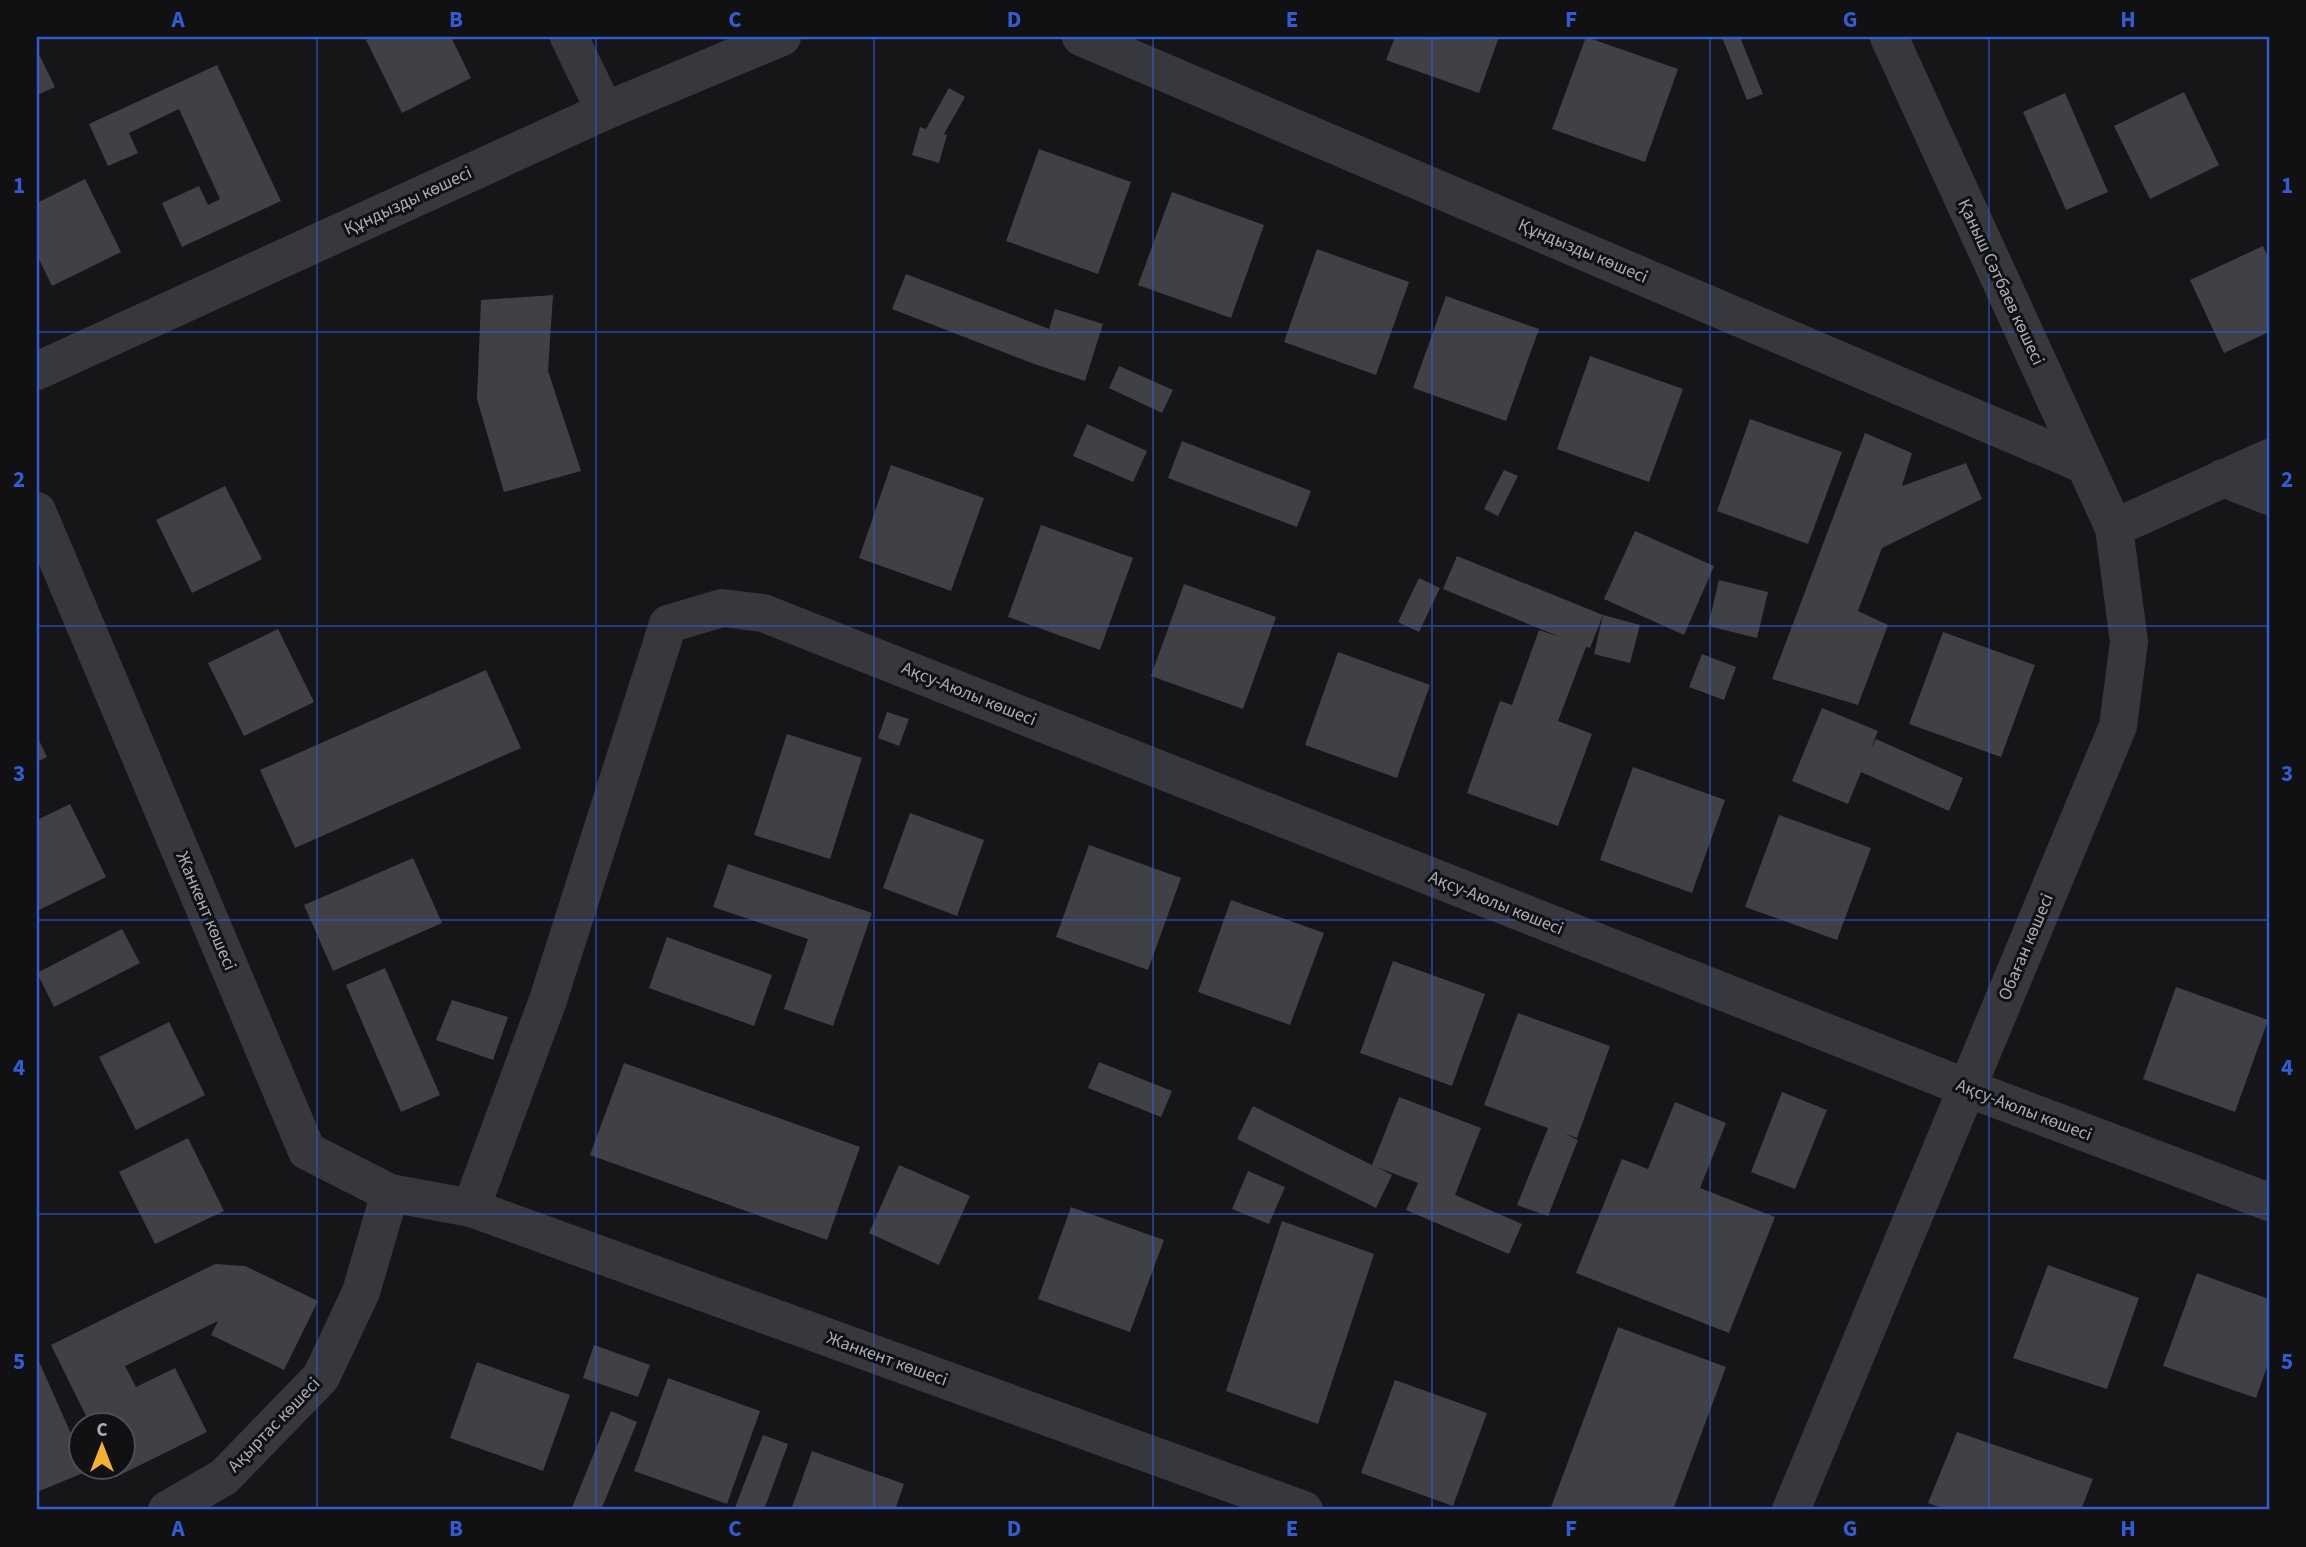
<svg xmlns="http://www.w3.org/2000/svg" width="2306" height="1547" font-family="'Source Sans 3',sans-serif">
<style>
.building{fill:#404145}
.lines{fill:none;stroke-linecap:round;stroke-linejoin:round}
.minor{stroke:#37383d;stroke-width:38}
.grid{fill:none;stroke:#325cd3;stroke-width:2;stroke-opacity:0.55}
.labels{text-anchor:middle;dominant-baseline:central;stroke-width:6;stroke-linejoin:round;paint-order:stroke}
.street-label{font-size:18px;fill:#a8adb8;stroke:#111113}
.neatline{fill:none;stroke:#325cd3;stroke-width:2.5}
.grid-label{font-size:23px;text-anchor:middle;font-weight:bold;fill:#325cd3}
</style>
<rect width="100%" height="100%" fill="#161618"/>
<g class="building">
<path d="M 373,37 L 451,37 L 471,78 L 402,113 L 366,40 Z"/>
<path d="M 1395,37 L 1499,37 L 1479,93 L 1386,60 Z"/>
<path d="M 1586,37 L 1678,69 L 1645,162 L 1552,129 Z"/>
<path d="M 1722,37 L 1740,37 L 1763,94 L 1747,100 Z"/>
<path d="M 37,50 L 55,87 L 37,95 Z"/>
<path d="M 217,65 L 281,201 L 182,247 L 162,203 L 199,186 L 208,205 L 220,199 L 179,109 L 129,133 L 138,153 L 108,166 L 89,124 Z"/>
<path d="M 949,88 L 965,97 L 944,134 L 947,135 L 939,163 L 912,155 L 920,127 L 926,129 Z"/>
<path d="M 2184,92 L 2219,165 L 2150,199 L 2114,126 Z"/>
<path d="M 2065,93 L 2108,192 L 2066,210 L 2023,112 Z"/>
<path d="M 1039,149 L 1131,182 L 1098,274 L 1006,241 Z"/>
<path d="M 85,179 L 121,252 L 52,286 L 37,255 L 37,203 Z"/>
<path d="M 1172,192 L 1264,225 L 1231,318 L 1138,285 Z"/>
<path d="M 2263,246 L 2269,259 L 2269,332 L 2224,353 L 2190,280 Z"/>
<path d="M 1317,249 L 1409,282 L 1376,375 L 1284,342 Z"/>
<path d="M 906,274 L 1049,329 L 1055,309 L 1103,324 L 1085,381 L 1037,365 L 892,309 Z"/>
<path d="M 553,295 L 548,371 L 581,471 L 504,492 L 477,399 L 481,300 Z"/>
<path d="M 1446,296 L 1539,329 L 1506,421 L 1413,388 Z"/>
<path d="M 1590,356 L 1683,389 L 1649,482 L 1557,449 Z"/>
<path d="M 1119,366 L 1173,390 L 1162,413 L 1109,388 Z"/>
<path d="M 1750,419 L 1842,452 L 1808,544 L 1717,511 Z"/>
<path d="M 1087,424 L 1147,451 L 1133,482 L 1073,456 Z"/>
<path d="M 1865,433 L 1912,453 L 1902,486 L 1966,463 L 1982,499 L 1882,548 L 1858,611 L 1888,625 L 1858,705 L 1772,679 Z"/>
<path d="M 1182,441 L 1311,491 L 1297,527 L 1168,478 Z"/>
<path d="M 891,465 L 984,498 L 951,591 L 859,558 Z"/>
<path d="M 1504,470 L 1518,476 L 1498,516 L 1484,509 Z"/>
<path d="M 225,486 L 262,559 L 192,593 L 156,520 Z"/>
<path d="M 1041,525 L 1133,558 L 1100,650 L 1008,617 Z"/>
<path d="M 1635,531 L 1714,566 L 1684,635 L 1604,599 Z"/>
<path d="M 1457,556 L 1603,615 L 1590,648 L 1586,647 L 1558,721 L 1592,734 L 1558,826 L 1467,793 L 1500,701 L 1512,705 L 1539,630 L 1560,637 L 1443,589 Z"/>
<path d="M 1419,578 L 1440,588 L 1419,632 L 1398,622 Z"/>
<path d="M 1719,580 L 1768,592 L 1757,638 L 1708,626 Z"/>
<path d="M 1184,584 L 1276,617 L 1243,709 L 1151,676 Z"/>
<path d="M 1603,615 L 1640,625 L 1630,663 L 1594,654 Z"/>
<path d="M 278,629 L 314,702 L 244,736 L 208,663 Z"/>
<path d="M 1943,632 L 2035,665 L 2001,757 L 1909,724 Z"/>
<path d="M 1338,652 L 1430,685 L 1397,778 L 1305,745 Z"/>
<path d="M 1702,654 L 1736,667 L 1724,700 L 1689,687 Z"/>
<path d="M 486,670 L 521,748 L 295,848 L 260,770 Z"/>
<path d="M 1822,708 L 1878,731 L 1871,748 L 1876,739 L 1963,778 L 1949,811 L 1861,772 L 1848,804 L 1792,781 Z"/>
<path d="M 887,712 L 909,719 L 899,746 L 878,738 Z"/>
<path d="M 787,734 L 862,758 L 830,859 L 754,835 Z"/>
<path d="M 37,736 L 47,757 L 37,762 Z"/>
<path d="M 1633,767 L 1725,800 L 1692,893 L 1600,860 Z"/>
<path d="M 70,804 L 106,877 L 37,911 L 37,820 Z"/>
<path d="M 910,813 L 984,840 L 957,916 L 883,888 Z"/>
<path d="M 1779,815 L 1871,848 L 1837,940 L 1745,907 Z"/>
<path d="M 1089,845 L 1181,878 L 1148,970 L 1056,937 Z"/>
<path d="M 413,858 L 442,923 L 333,971 L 304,905 Z"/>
<path d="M 728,864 L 872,913 L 833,1026 L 784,1009 L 808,939 L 713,907 Z"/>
<path d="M 1231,900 L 1324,933 L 1290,1025 L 1198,992 Z"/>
<path d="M 122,929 L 140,963 L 54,1007 L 37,973 Z"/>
<path d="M 667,937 L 772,975 L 754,1026 L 649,988 Z"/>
<path d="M 1393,961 L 1485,994 L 1452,1086 L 1360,1053 Z"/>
<path d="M 385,968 L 440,1095 L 401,1112 L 346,985 Z"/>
<path d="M 2176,987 L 2268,1020 L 2235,1112 L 2143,1079 Z"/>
<path d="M 452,1000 L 508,1017 L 493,1060 L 436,1040 Z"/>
<path d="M 1518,1013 L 1610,1046 L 1577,1138 L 1565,1134 L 1578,1140 L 1548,1216 L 1517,1205 L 1548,1128 L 1484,1105 Z"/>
<path d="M 169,1022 L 205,1095 L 136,1130 L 99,1057 Z"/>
<path d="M 1099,1062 L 1172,1091 L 1161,1117 L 1088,1088 Z"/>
<path d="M 624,1063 L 860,1147 L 827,1240 L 590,1155 Z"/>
<path d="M 1782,1092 L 1827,1110 L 1795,1189 L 1751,1172 Z"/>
<path d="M 1399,1097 L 1481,1128 L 1455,1195 L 1522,1224 L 1509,1254 L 1406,1210 L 1418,1183 L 1377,1167 L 1392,1175 L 1376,1208 L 1237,1139 L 1253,1106 L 1372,1165 Z"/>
<path d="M 1675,1102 L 1726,1123 L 1700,1188 L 1775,1217 L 1729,1333 L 1576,1273 L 1622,1159 L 1648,1169 Z"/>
<path d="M 188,1138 L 224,1211 L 155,1244 L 119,1172 Z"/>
<path d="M 899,1165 L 970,1196 L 939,1265 L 869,1233 Z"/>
<path d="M 1248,1171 L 1285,1187 L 1269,1224 L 1232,1209 Z"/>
<path d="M 1071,1207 L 1164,1240 L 1130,1332 L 1038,1299 Z"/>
<path d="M 1282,1221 L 1374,1254 L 1318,1424 L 1226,1391 Z"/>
<path d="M 215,1264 L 245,1266 L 318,1301 L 284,1370 L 211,1335 L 218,1321 L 125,1366 L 136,1387 L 175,1368 L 207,1432 L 116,1477 L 111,1466 L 122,1466 L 122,1424 L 90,1424 L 51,1345 Z"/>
<path d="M 2048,1265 L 2139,1298 L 2107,1389 L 2013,1358 Z"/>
<path d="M 2197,1273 L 2269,1299 L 2269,1361 L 2256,1398 L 2163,1366 Z"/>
<path d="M 1618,1327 L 1726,1367 L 1673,1510 L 1550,1510 Z"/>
<path d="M 594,1345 L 650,1365 L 638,1397 L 583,1378 Z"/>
<path d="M 37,1357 L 80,1454 L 80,1466 L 86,1466 L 88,1471 L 37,1492 Z"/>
<path d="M 477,1362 L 570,1395 L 543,1471 L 450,1438 Z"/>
<path d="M 668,1378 L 760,1411 L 727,1504 L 634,1471 Z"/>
<path d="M 1395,1380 L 1487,1413 L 1453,1506 L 1361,1473 Z"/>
<path d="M 611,1411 L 637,1422 L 601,1510 L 571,1510 Z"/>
<path d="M 1957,1432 L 2093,1479 L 2081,1510 L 1948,1510 L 1928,1503 Z"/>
<path d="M 763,1435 L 788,1444 L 764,1510 L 734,1510 Z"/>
<path d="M 812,1451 L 904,1484 L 895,1510 L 791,1510 Z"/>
</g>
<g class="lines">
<g class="minor">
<path d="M 569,37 L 605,111"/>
<path d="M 1081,37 L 2085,465"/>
<path d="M 37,371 L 605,111 L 782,37"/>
<path d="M 2223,478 L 2269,496"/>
<path d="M 37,511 L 307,1151 L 390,1193 L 471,1208 L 1304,1510"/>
<path d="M 2114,528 L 2269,458"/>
<path d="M 471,1208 L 548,1000 L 668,624 L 722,608 L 763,613 L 1967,1088 L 2269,1202"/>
<path d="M 167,1510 L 224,1477 L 321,1377 L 361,1292 L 390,1193"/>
<path d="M 1791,1510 L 2118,726 L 2129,642 L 2114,528 L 1889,37"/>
</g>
</g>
<path class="grid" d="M 317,37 L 317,1510M 596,37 L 596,1510M 874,37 L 874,1510M 1153,37 L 1153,1510M 1432,37 L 1432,1510M 1710,37 L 1710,1510M 1989,37 L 1989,1510M 37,332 L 2269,332M 37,626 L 2269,626M 37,920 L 2269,920M 37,1214 L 2269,1214"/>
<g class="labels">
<g class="street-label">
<text transform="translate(408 201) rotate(-25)">Құндызды көшесі</text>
<text transform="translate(1583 251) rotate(23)">Құндызды көшесі</text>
<text transform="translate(2001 282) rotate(65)">Қаныш Сәтбаев көшесі</text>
<text transform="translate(969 694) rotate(22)">Ақсу-Аюлы көшесі</text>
<text transform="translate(1496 903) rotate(22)">Ақсу-Аюлы көшесі</text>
<text transform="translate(206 911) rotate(67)">Жанкент көшесі</text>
<text transform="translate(2026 947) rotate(-67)">Обаған көшесі</text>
<text transform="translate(2024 1110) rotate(21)">Ақсу-Аюлы көшесі</text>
<text transform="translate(887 1359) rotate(20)">Жанкент көшесі</text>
<text transform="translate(274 1425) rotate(-46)">Ақыртас көшесі</text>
</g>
</g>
<rect width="2306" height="1547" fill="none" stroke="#111113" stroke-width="77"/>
<g transform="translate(102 1446)"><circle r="33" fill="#111113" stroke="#4d4f55" stroke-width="2"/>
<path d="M0-5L12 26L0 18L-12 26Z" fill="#f2b134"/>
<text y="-10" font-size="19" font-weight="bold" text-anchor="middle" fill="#a8adb8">С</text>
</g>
<rect x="38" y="38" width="2230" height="1470" class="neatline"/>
<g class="grid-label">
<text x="178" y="27">A</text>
<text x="456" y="27">B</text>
<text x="735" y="27">C</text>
<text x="1014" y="27">D</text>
<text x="1292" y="27">E</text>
<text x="1571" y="27">F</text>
<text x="1850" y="27">G</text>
<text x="2128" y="27">H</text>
<text x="19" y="193">1</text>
<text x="2287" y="193">1</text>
<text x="19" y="487">2</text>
<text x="2287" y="487">2</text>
<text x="19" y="781">3</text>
<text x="2287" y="781">3</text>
<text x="19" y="1075">4</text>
<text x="2287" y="1075">4</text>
<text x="19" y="1369">5</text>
<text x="2287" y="1369">5</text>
<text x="178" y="1536">A</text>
<text x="456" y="1536">B</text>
<text x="735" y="1536">C</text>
<text x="1014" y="1536">D</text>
<text x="1292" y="1536">E</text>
<text x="1571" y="1536">F</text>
<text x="1850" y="1536">G</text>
<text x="2128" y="1536">H</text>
</g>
</svg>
